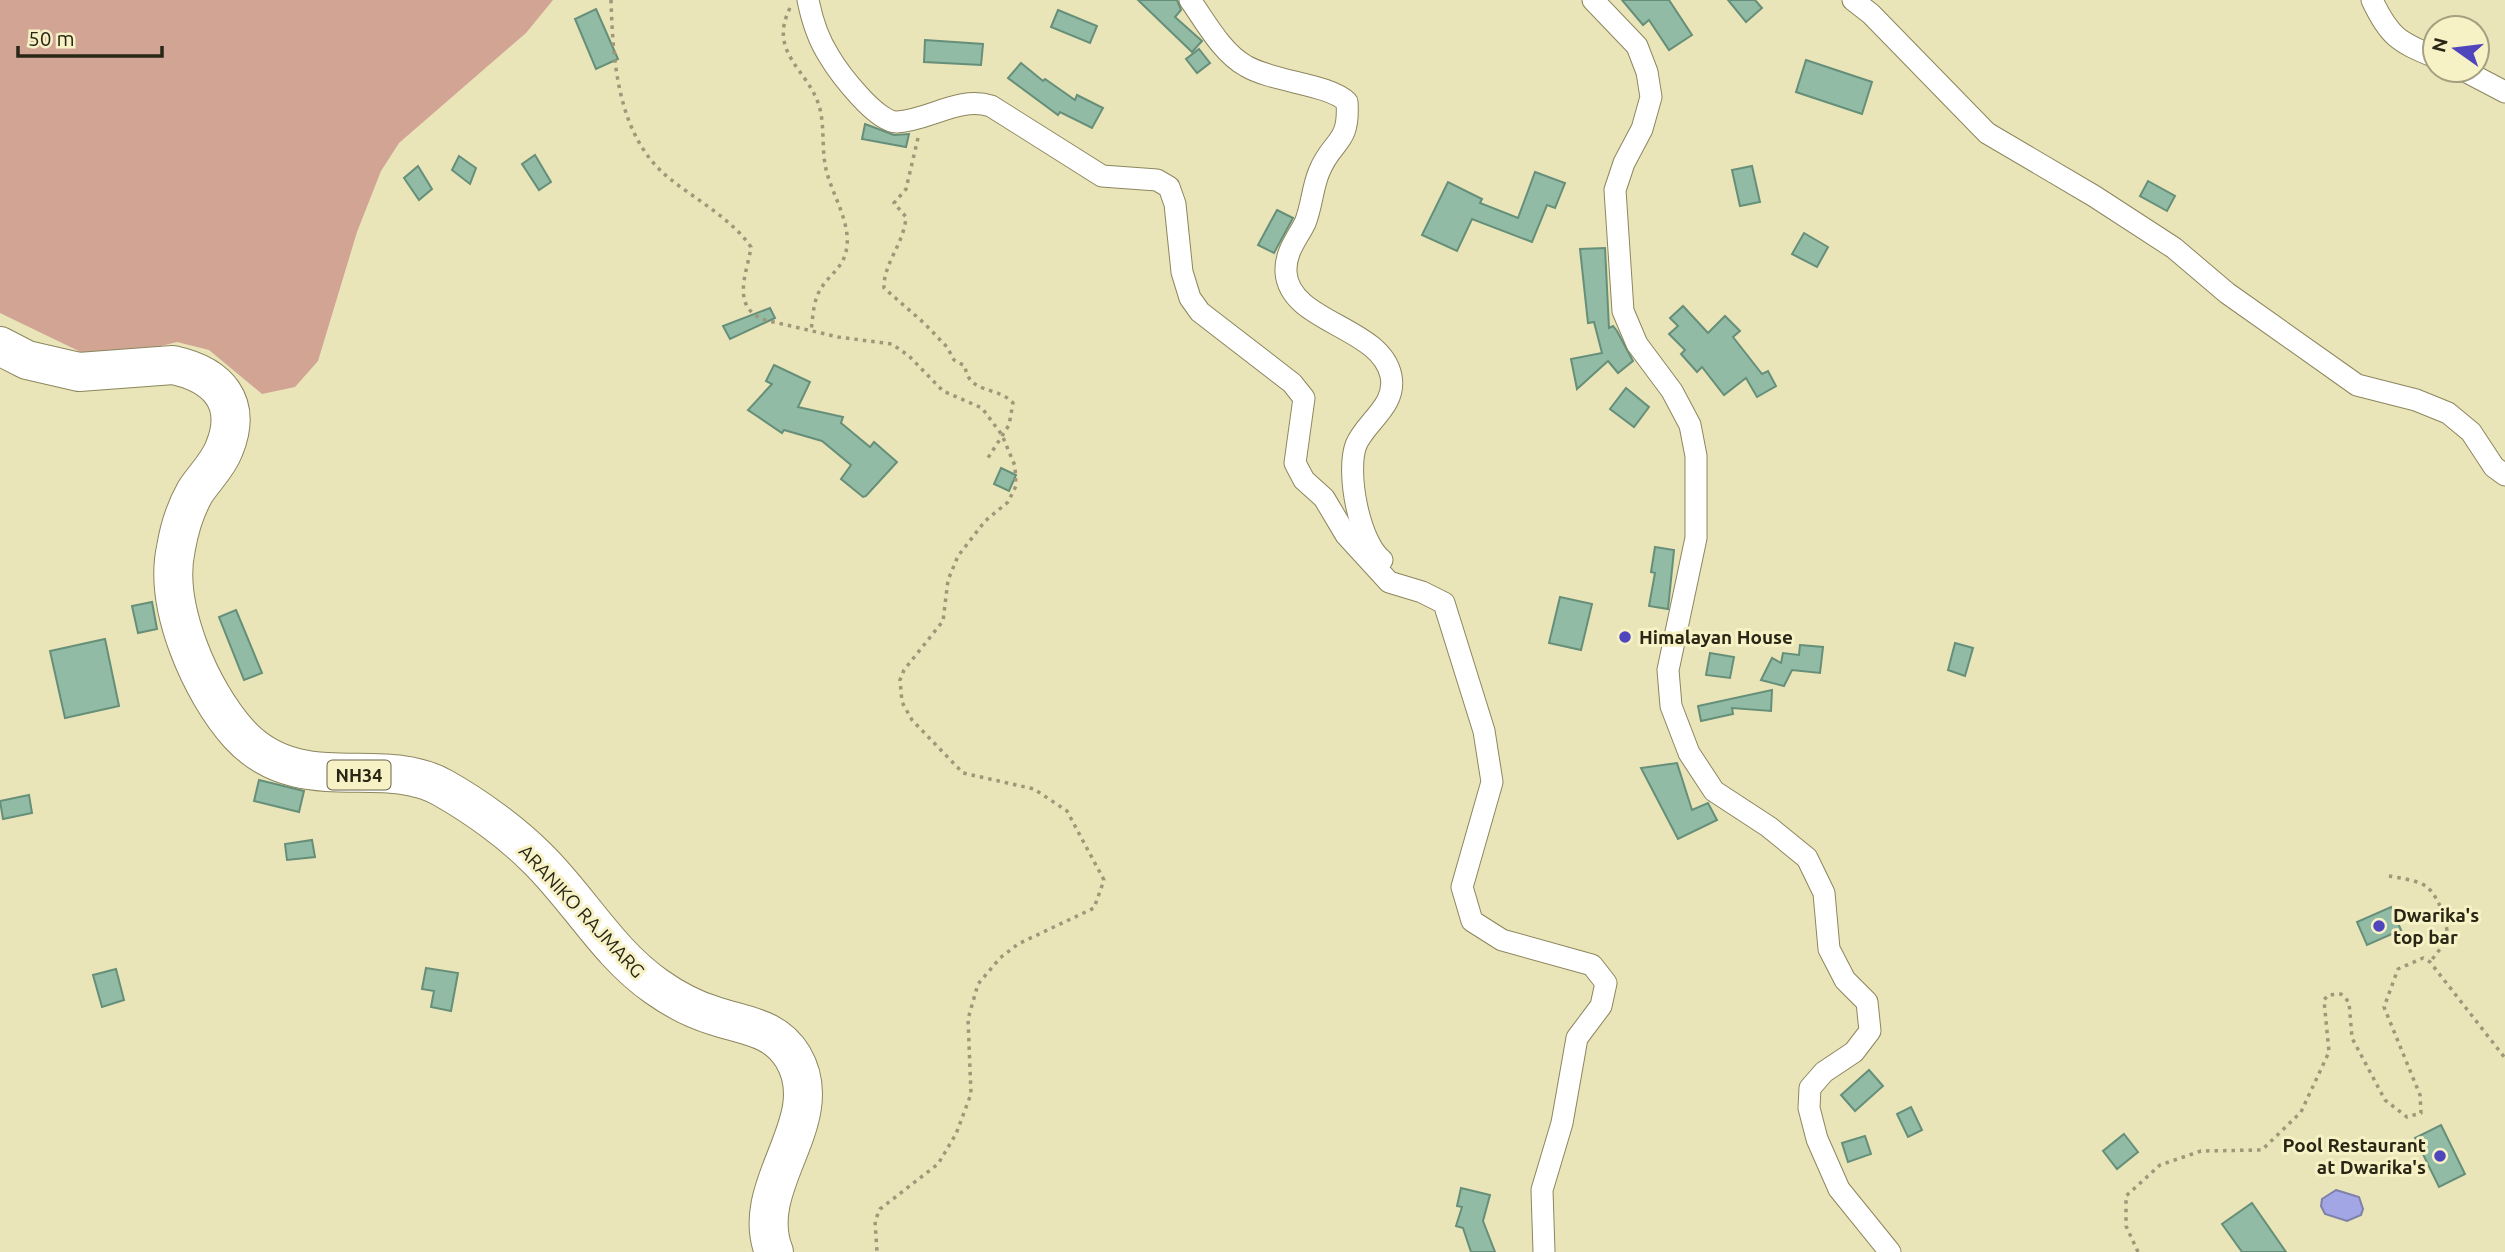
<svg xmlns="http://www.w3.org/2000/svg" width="2505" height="1252" font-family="Ubuntu,sans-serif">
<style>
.green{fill:#d1a494}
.water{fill:#a2a6e5;stroke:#7e80a7;stroke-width:2}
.building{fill:#91bba4;stroke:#668f79;stroke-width:2}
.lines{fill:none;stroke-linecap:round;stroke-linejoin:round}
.street-casing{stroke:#8c865e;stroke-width:23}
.highway-casing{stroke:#8c865e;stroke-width:40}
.path{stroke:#9d9878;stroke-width:3.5;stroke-dasharray:3.5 5;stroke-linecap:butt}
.street{stroke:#fff;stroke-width:21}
.highway{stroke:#fff;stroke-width:38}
.poi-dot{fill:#4f45bc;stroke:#f7f1c6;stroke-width:2.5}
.labels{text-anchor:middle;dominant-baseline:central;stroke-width:6;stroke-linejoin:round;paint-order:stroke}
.shield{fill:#f7f1c6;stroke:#67634b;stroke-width:2}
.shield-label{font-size:18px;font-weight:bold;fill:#292616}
.poi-label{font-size:19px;font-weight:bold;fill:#292616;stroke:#f7f1c6;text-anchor:start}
.street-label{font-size:19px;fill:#292616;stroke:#f7f1c6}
</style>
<rect width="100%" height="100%" fill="#eae4b9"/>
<path class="green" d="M 0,0 L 553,0 L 526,33 L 399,143 L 381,171 L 357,232 L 318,361 L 295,387 L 262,394 L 209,350 L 177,342 L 121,356 L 87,355 L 0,313 Z"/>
<path class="water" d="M 2336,1190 L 2359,1197 L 2363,1209 L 2361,1215 L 2347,1221 L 2325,1214 L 2321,1206 L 2322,1199 Z"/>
<g class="building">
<path d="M 1138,0 L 1177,0 L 1181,10 L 1175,17 L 1202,41 L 1192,52 Z"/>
<path d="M 1622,0 L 1669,0 L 1692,35 L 1669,50 L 1649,20 L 1643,25 Z"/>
<path d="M 1728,0 L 1755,0 L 1762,8 L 1746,22 Z"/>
<path d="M 596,9 L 618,59 L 596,69 L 575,19 Z"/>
<path d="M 1058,10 L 1097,26 L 1090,43 L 1051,27 Z"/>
<path d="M 925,40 L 983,44 L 981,65 L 924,62 Z"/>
<path d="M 1199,49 L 1210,63 L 1197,73 L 1186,59 Z"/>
<path d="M 1806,60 L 1872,82 L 1862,114 L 1796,92 Z"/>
<path d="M 1021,63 L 1043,81 L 1045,79 L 1075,100 L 1077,95 L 1103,108 L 1092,128 L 1060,112 L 1058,115 L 1008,78 Z"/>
<path d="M 865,124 L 894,135 L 909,134 L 906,147 L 862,139 Z"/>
<path d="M 535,155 L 551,182 L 539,190 L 522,164 Z"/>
<path d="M 459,156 L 476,168 L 470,184 L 452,170 Z"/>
<path d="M 418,166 L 432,189 L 419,200 L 404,178 Z"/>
<path d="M 1752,166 L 1760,202 L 1740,206 L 1732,170 Z"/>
<path d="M 1535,172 L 1565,183 L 1555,208 L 1547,205 L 1532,242 L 1472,219 L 1457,251 L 1422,235 L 1448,182 L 1482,199 L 1480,203 L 1518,218 Z"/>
<path d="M 2148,181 L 2175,196 L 2167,211 L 2140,196 Z"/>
<path d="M 1277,210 L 1293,218 L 1274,253 L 1258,245 Z"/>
<path d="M 1804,233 L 1828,247 L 1817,267 L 1792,254 Z"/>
<path d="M 1605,248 L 1609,328 L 1613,326 L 1617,331 L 1633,361 L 1618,373 L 1608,361 L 1577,389 L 1571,359 L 1602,353 L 1594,322 L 1588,323 L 1580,249 Z"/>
<path d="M 1683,306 L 1708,333 L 1725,316 L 1740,331 L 1733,337 L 1762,374 L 1768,371 L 1776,386 L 1757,397 L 1746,378 L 1724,395 L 1702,367 L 1697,372 L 1681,354 L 1685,350 L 1669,334 L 1678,326 L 1670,318 Z"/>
<path d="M 770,308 L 775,318 L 730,339 L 723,326 Z"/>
<path d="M 774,365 L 810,382 L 798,407 L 843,417 L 841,423 L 870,447 L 874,442 L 897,462 L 866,496 L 863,497 L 841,479 L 851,465 L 822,441 L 784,430 L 782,433 L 748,410 L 772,384 L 766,381 Z"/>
<path d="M 1626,388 L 1649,407 L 1634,427 L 1610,409 Z"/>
<path d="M 1001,468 L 1016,475 L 1009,491 L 994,484 Z"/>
<path d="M 1655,547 L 1674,550 L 1668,609 L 1649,606 L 1655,573 L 1651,572 Z"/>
<path d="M 1560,597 L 1592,604 L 1581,650 L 1549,643 Z"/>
<path d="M 152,602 L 157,629 L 138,633 L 132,606 Z"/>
<path d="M 236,610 L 262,673 L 244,680 L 219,617 Z"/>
<path d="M 105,639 L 119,706 L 65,718 L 50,651 Z"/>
<path d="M 1955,643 L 1973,648 L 1965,676 L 1948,670 Z"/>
<path d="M 1800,645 L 1823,647 L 1820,673 L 1792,670 L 1784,686 L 1761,680 L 1772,658 L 1781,663 L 1783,653 L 1799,655 Z"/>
<path d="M 1710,653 L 1734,657 L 1730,678 L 1706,675 Z"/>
<path d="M 1772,690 L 1771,711 L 1732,708 L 1733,714 L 1701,721 L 1698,706 Z"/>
<path d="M 1677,763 L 1692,810 L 1708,803 L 1717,820 L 1678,839 L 1641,768 Z"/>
<path d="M 259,780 L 304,791 L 299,812 L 254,801 Z"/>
<path d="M 29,795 L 32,813 L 3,819 L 0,801 Z"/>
<path d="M 312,840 L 315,857 L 287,860 L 285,844 Z"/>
<path d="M 2391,907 L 2401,930 L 2367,945 L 2357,922 Z"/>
<path d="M 426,968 L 458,973 L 451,1011 L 431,1007 L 434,991 L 422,989 Z"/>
<path d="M 116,969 L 124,1000 L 102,1007 L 93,975 Z"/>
<path d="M 1869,1070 L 1883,1086 L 1855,1111 L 1841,1095 Z"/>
<path d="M 1911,1107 L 1922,1130 L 1908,1137 L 1897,1114 Z"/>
<path d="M 2441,1125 L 2465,1174 L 2439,1187 L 2415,1138 Z"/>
<path d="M 2124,1134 L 2138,1152 L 2117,1169 L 2103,1151 Z"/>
<path d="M 1865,1136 L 1871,1154 L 1848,1162 L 1842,1143 Z"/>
<path d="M 1461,1188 L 1490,1195 L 1483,1221 L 1495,1252 L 1471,1252 L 1463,1228 L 1456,1226 L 1462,1207 L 1457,1206 Z"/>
<path d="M 2252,1203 L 2286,1252 L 2242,1252 L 2222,1224 Z"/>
</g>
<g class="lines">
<g class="street-casing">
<g id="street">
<path d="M 808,0 C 812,20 818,39 829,56 C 839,73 877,123 897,122 C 930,120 959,96 991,106 L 1102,176 L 1157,180 L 1169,187 L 1175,204 L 1182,272 L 1190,298 L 1200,312 L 1292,383 L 1304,398 L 1295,463 L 1304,480 L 1324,498 L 1346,535 L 1389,582 L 1422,592 L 1444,603 L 1484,731 L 1492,782 L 1462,887 L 1472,921 L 1502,940 L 1592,965 L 1606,983 L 1601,1006 L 1577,1038 L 1562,1123 L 1542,1190 L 1544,1252"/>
<path d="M 1190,0 C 1205,21 1222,53 1246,66 C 1273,82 1329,84 1347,102 C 1350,145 1332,139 1319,172 C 1312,189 1312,206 1305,223 C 1297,239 1285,252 1286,272 C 1289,323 1381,326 1391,376 C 1397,406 1365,422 1356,445 C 1346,472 1359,542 1382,560"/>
<path d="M 1593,0 L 1637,46 L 1647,72 L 1651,97 L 1642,129 L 1624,163 L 1615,190 L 1623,311 L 1637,344 L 1672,391 L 1690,425 L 1696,456 L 1696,538 L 1668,670 L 1671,706 L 1689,753 L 1714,791 L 1769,827 L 1807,858 L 1824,893 L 1829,949 L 1845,980 L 1867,1002 L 1870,1031 L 1854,1052 L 1824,1072 L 1810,1088 L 1809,1108 L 1817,1139 L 1839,1189 L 1890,1252"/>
<path d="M 1853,0 L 1871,14 L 1987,133 L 2094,196 L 2174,248 L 2227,293 L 2357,385 L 2416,400 L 2448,413 L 2471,432 L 2494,467 L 2505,475"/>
<path d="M 2372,0 C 2389,36 2398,42 2435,57"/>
<path d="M 2463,70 L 2505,92"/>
</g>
</g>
<g class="highway-casing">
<path id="highway" d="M 0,346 L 27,360 L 79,372 L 173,365 C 219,375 243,403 224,449 C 218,465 204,478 195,492 C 186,508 179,530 176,548 C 163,606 201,692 239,734 C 299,800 382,753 443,788 C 475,806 511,832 537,858 C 579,899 608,953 657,987 C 674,999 695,1010 715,1016 C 745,1026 775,1027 793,1057 C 831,1121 747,1185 774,1252"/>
</g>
<g class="path">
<path d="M 611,0 C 613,61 617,136 669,178 C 696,200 731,218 751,247 C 747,274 730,307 765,320 L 838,337 L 892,344 L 909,356 L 943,391 L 982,408 L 1002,435 L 1015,466 L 1016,486 L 1008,502 L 985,521 L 958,556 L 948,580 L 943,621 L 904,670 L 900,680 L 902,702 L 912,720 L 963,773 L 1034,789 L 1067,811 L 1104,880 L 1094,908 L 1018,944 L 1000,958 L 978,984 L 968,1019 L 971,1094 L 956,1134 L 938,1164 L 880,1209 L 875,1221 L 877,1252"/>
<path d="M 790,8 C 767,54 810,70 820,109 C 825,130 821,152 827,173 C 834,199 854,228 845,255 C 841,269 827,277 820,290 C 813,302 813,317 811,331"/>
<path d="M 918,138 L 906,189 L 894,203 L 906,217 C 904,244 883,264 884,288 L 924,323 L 947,347 L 954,360 L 965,366 C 968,394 998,386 1013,403 L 1009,425 L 986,461"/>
<path d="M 2389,876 C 2400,878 2418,880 2427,887 C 2440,898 2447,923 2448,939 L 2430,962"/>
<path d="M 2138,1252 L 2126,1226 L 2126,1196 L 2160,1165 L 2201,1151 L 2262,1150 L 2301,1112 L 2329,1052 L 2324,1000 L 2328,995 L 2341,994 L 2349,1002 L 2352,1038 L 2385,1100 L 2407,1117 L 2421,1113 L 2420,1095 L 2384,1007 L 2398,969 L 2423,958 L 2430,962 L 2505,1058"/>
</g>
<use href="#street" class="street"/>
<use href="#highway" class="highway"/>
</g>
<g class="poi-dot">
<circle cx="1625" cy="637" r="7"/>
<circle cx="2379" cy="926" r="7"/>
<circle cx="2440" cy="1156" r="7"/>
</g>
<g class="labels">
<rect class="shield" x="327.5" y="760.5" width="63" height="29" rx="5"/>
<g class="shield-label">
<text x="359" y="775">NH34</text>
</g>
<g class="poi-label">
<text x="1639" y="637">Himalayan House</text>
<text x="2393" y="915">Dwarika's<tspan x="2393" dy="22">top bar</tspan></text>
<text x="2426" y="1145" text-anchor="end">Pool Restaurant<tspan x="2426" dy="22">at Dwarika's</tspan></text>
</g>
<g class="street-label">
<text transform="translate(582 911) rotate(47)">ARANIKO RAJMARG</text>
</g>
</g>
<g transform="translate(2456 49) rotate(284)"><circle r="33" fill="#f7f1c6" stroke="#a5a080" stroke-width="2"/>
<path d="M0-5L12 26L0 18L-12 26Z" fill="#4f45bc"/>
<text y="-10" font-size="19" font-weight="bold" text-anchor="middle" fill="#292616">N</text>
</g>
<path d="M18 46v10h144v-10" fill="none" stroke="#292616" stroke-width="3.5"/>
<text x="28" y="46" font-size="21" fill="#292616" stroke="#f7f1c6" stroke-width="5" paint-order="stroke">50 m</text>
</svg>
